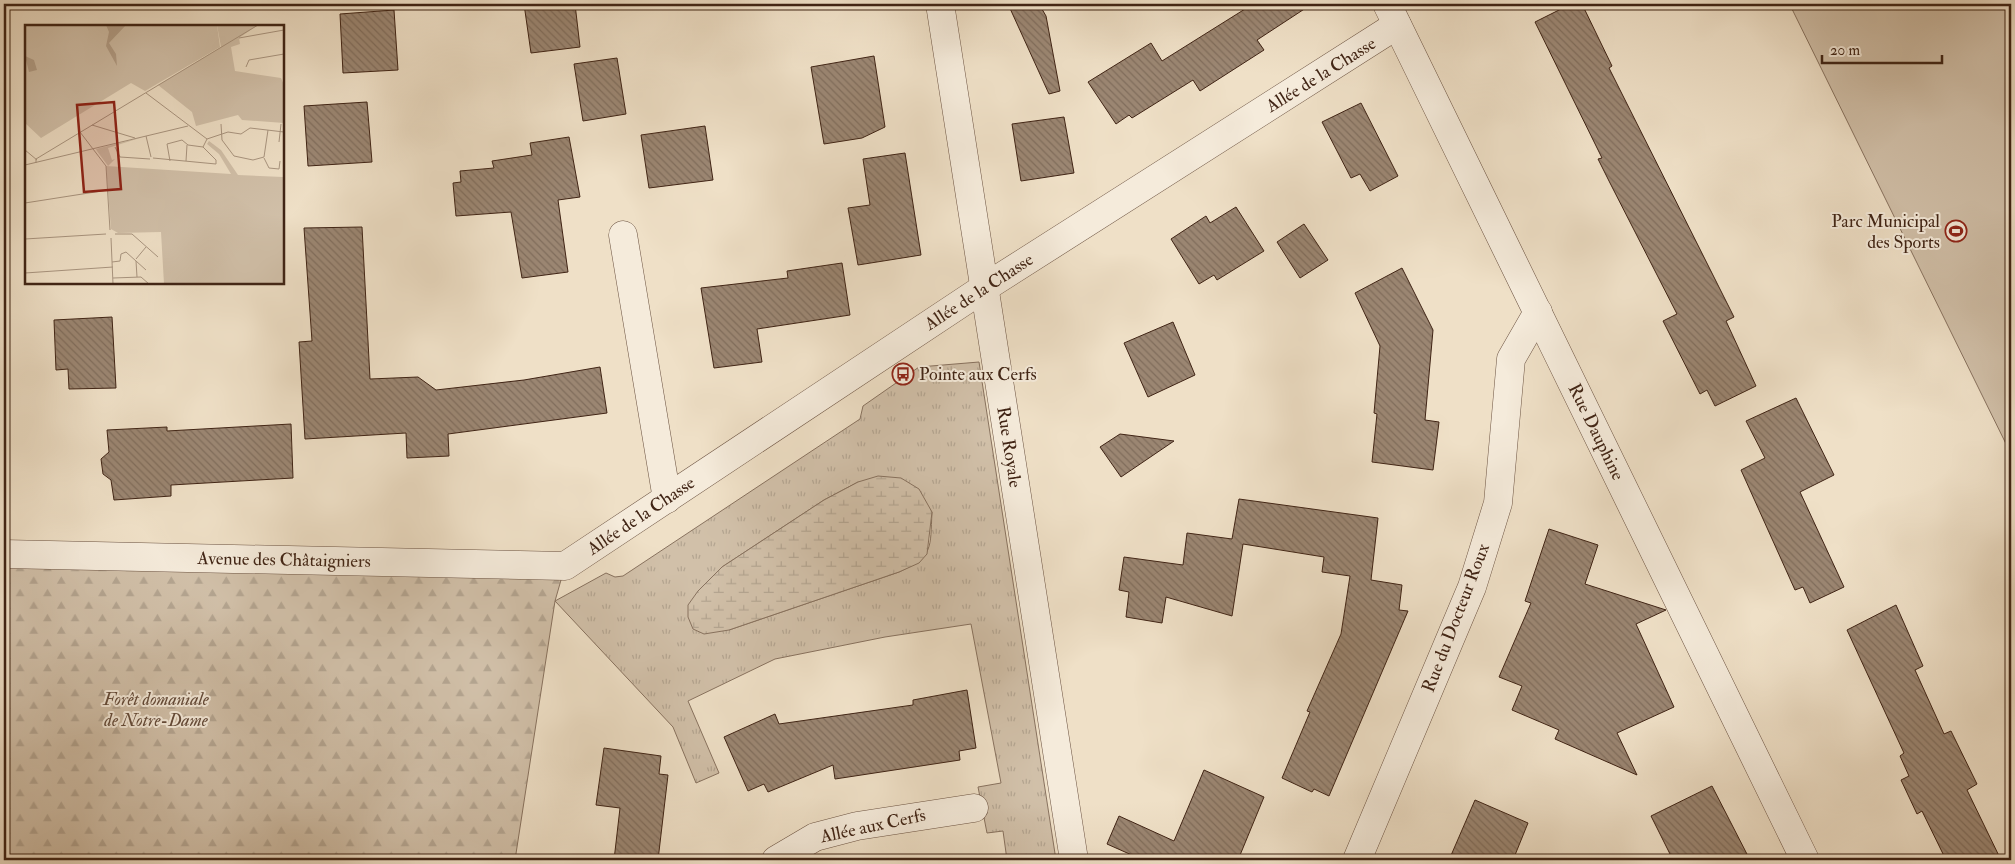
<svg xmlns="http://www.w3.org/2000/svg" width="2015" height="864" font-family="'IM FELL Double Pica',serif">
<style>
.grass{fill:url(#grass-tufts);stroke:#88725f;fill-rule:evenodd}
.forest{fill:url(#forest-firs);stroke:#88725f}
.wetland{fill:url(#wetland-marsh);stroke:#88725f}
.green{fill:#d1c0a9;stroke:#88725f}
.building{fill:url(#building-back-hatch);stroke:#402415}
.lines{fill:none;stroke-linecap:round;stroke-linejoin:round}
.street-casing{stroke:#6c5342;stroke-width:29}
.street{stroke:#f5ebdb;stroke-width:28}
.labels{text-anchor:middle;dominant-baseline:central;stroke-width:4;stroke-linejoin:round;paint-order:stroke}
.street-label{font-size:18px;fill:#402415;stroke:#f5ebdb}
.poi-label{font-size:18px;fill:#402415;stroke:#f5ebdb;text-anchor:end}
.park-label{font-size:18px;font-style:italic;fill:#644b3a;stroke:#f5ebdb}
.inset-road{fill:none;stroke:#a99580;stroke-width:1}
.view{fill:#8f2418;fill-opacity:0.15;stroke:#8f2418;stroke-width:2.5}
.inset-edge{fill:none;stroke:#402415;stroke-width:2.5}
</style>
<defs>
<pattern id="grass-tufts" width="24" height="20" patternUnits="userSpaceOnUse" patternTransform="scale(1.25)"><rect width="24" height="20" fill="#d1c0a9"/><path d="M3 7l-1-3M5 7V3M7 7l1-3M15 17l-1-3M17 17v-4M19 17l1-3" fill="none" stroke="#b4a591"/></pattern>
<pattern id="forest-firs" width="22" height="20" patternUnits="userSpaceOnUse" patternTransform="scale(1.25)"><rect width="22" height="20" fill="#d1c0a9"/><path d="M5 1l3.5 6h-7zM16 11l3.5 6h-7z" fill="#b4a591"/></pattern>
<pattern id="wetland-marsh" width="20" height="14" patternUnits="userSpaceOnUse" patternTransform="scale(1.25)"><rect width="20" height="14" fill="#d1c0a9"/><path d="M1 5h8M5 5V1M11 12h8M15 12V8" fill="none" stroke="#b4a591"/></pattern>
<pattern id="building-back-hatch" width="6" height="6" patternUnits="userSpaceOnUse" patternTransform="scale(1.25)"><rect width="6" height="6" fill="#9b8672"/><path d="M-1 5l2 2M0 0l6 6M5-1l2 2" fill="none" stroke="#806d5c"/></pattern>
</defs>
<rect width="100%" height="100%" fill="#efe0c7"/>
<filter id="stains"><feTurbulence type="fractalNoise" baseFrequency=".004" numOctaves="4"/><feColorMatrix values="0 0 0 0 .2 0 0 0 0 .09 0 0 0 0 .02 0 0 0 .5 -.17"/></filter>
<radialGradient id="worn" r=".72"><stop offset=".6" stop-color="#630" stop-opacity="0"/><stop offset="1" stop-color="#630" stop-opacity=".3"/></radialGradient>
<path class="grass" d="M 979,362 L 1056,860 L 1007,860 L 1003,831 L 987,833 L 978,787 L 1001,783 L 971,624 L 885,637 L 775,659 L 688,701 L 719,773 L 696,783 L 673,727 L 555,601 L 606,573 L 615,577 L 623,576 L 860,419 L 863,406 L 919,367 ZM 858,482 L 932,512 C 930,549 934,555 899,572 L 729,630 L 722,567 L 824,500 Z"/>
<path class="forest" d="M 4,554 L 565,566 L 555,601 L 515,860 L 4,860 Z"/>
<path class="wetland" d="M 878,476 L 901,478 L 919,489 L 932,512 L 927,554 L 919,563 L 899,572 L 729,630 L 704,634 L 693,629 L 688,617 L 688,605 L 698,591 L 722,567 L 824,500 L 858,482 Z"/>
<path class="green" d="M 1789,4 L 2011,4 L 2011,454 L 1792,9 Z"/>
<g class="building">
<path d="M 524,4 L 575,4 L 580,47 L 531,53 Z"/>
<path d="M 1008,4 L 1039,4 L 1046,16 L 1060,91 L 1049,94 Z"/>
<path d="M 1253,4 L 1312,4 L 1257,40 L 1264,50 L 1200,91 L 1193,80 L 1132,118 L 1129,115 L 1116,124 L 1088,82 L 1151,43 L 1162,61 Z"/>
<path d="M 1571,4 L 1582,4 L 1612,66 L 1609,68 L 1734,317 L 1726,321 L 1756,386 L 1715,406 L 1707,390 L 1700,394 L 1663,321 L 1677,314 L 1610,183 L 1598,159 L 1602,158 L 1535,22 Z"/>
<path d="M 394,10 L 398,70 L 343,73 L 340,14 Z"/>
<path d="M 874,56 L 885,127 L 862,138 L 824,144 L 811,67 Z"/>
<path d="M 617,58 L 626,114 L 583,121 L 574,64 Z"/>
<path d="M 367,102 L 372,162 L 308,166 L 304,106 Z"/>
<path d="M 1361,103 L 1398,176 L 1370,191 L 1360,174 L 1351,178 L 1322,122 Z"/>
<path d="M 1064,117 L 1074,173 L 1021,181 L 1012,124 Z"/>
<path d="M 705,126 L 713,180 L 649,188 L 641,135 Z"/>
<path d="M 569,137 L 580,197 L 558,200 L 568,272 L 522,278 L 511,212 L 456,216 L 453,183 L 461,182 L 460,171 L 494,168 L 492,161 L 532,155 L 530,143 Z"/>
<path d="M 905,153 L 921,255 L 858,265 L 848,208 L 870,205 L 863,159 Z"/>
<path d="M 1236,207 L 1264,251 L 1217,280 L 1214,275 L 1199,284 L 1171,239 L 1206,216 L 1210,223 Z"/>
<path d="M 1304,224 L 1328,260 L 1300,278 L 1277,242 Z"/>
<path d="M 362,227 L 370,379 L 418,377 L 436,390 L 524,380 L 600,367 L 607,413 L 448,434 L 449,456 L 407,458 L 406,433 L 305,439 L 299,342 L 312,341 L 304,228 Z"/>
<path d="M 842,263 L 850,315 L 757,329 L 762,362 L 714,368 L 701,288 L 788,278 L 787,271 Z"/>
<path d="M 1402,268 L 1433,330 L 1425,420 L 1439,422 L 1433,470 L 1372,462 L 1377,414 L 1374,413 L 1380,346 L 1355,293 Z"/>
<path d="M 112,317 L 116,388 L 69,389 L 68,369 L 56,370 L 54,320 Z"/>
<path d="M 1173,322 L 1195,375 L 1148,397 L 1124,343 Z"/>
<path d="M 1796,398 L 1834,475 L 1800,492 L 1844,587 L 1810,603 L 1803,587 L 1795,590 L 1741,470 L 1765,458 L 1746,421 Z"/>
<path d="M 291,424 L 293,478 L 171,485 L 171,496 L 114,500 L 111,480 L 103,474 L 101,459 L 109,452 L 107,430 L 167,427 L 167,431 Z"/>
<path d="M 1120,434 L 1174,441 L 1121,477 L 1100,447 Z"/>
<path d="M 1239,499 L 1378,518 L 1371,580 L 1402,585 L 1399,610 L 1408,611 L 1329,796 L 1314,789 L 1312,792 L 1282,778 L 1310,712 L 1307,711 L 1341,634 L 1350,576 L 1322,572 L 1324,557 L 1243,544 L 1232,616 L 1166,597 L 1162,623 L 1126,617 L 1129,592 L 1119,590 L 1124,557 L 1183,565 L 1187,533 L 1232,539 Z"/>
<path d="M 1549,529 L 1598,545 L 1585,584 L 1666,610 L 1636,624 L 1674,707 L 1617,733 L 1637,775 L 1555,739 L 1559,730 L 1512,710 L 1522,686 L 1499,677 L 1531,603 L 1525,601 Z"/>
<path d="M 1896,605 L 1923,666 L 1915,670 L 1944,734 L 1951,731 L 1977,784 L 1967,790 L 2001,860 L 1946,860 L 1922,811 L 1917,814 L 1901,780 L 1909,776 L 1900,756 L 1904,753 L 1847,630 Z"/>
<path d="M 967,690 L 976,748 L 959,751 L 960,760 L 835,779 L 833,765 L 768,792 L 764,784 L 748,791 L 724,737 L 775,714 L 779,724 L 913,705 L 913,700 Z"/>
<path d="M 604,748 L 661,756 L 659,774 L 668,775 L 658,860 L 614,860 L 620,808 L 596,805 Z"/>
<path d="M 1204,770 L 1264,797 L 1238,860 L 1143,860 L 1107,844 L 1119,816 L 1174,841 Z"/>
<path d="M 1712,786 L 1750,860 L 1673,860 L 1651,816 Z"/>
<path d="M 1475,800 L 1528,823 L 1513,860 L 1449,860 Z"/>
</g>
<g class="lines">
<g class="street-casing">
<g id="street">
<path d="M 940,4 L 1074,860"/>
<path d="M 1387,4 L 1805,860"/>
<path d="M 623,235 L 667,499"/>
<path d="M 4,554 L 565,566 L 984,288 L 1397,25"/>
<path d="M 776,860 L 815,837 L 857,826 L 974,808"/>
<path d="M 1357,860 L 1472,587 L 1498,503 L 1511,359 L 1538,312"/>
</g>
</g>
<use href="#street" class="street"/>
</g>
<defs>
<g id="stadium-ring" transform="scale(1.125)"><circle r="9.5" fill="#f5ebdb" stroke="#8f2418" stroke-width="1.5"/><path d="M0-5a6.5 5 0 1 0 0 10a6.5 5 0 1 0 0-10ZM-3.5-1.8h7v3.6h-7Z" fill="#8f2418"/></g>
<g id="bus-ring" transform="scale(1.125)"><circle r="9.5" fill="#f5ebdb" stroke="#8f2418" stroke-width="1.5"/><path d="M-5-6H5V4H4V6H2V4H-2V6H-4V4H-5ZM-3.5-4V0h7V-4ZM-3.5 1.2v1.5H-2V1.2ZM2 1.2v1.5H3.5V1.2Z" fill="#8f2418"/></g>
</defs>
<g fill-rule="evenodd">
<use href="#stadium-ring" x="1956" y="231"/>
<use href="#bus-ring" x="903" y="374"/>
</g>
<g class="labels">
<g class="street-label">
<text transform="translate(1321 75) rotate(-32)">Allée de la Chasse</text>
<text transform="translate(979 292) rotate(-33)">Allée de la Chasse</text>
<text transform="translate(1596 432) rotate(64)">Rue Dauphine</text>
<text transform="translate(1009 447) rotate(81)">Rue Royale</text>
<text transform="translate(641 516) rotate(-34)">Allée de la Chasse</text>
<text transform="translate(284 560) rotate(1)">Avenue des Châtaigniers</text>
<text transform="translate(1456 618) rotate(-69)">Rue du Docteur Roux</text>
<text transform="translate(873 826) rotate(-12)">Allée aux Cerfs</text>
</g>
<g class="poi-label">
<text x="1940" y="221">Parc Municipal<tspan x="1940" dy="21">des Sports</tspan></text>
<text x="919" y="374" text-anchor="start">Pointe aux Cerfs</text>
</g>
<g class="park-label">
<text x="156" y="699">Forêt domaniale<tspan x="156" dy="21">de Notre-Dame</tspan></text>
</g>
</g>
<g transform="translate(25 25)">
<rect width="259" height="259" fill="#efe0c7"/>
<path d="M 118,112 L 83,123 L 87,135 L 90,134 L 83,141 L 72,126 L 71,124 Z" fill="#d1c0a9"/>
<path d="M 192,0 L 233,0 L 214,13 L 215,19 L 206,22 L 210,46 L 256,53 L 259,60 L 259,98 L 217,95 L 213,90 L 171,101 L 167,87 L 133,60 L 196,22 ZM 184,116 L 196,125 L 213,150 L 258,152 L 259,147 L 259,259 L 139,259 L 136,207 L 93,208 L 86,204 L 81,141 L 206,149 L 194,129 L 182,119 Z" fill="#d1c0a9"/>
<path d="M 0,0 L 192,0 L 195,22 L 120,66 L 106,58 L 16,113 L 0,98 Z" fill="#d1c0a9"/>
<path d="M 81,0 L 101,0 L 84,18 L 91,29 L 92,41 L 81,21 L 84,7 ZM 0,31 L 9,35 L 12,45 L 4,47 Z" fill="#b4a08a"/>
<path class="inset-road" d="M 214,13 L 259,5M 221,42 L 224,35 L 259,29M 121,68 L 182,114M 196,99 L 197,115 L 209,131 L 228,135 L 239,132 L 243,105M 67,100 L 110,113M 55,107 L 81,141 L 85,205M 121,111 L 126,132M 182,114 L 203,107 L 216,109 L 225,103 L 259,107M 254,117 L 256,99M 90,122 L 95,132 L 125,134M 0,125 L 12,135M 128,133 L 191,139 L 191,135 L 178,122M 239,133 L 244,143 L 254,144 L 255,136M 145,136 L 142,119 L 157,115 L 163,120 L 178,122 L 182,114M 161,136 L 162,120M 11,138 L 11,134 L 233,0M 0,140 L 163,101M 0,178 L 83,165M 90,209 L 107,209 L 133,232M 86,213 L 88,259M 0,214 L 81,209M 111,234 L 121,222M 111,236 L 112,252M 87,237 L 95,236 L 96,229 L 101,227 L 121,245M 0,248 L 88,242M 88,253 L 116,252 L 124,259"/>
<path class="view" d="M 89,77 L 96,164 L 59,167 L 52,80 Z"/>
<rect width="259" height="259" class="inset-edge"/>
</g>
<rect width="2015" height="864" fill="none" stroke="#efe0c7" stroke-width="20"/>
<rect x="5" y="5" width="2005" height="854" fill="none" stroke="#402415" stroke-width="2.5"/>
<rect x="10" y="10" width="1995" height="844" fill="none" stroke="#402415"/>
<path d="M1822 55v8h120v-8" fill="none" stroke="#402415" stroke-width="2.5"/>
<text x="1830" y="55" font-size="15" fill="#402415" stroke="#f5ebdb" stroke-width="4" paint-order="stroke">20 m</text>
<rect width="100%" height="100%" filter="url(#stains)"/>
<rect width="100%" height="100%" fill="url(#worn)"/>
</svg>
